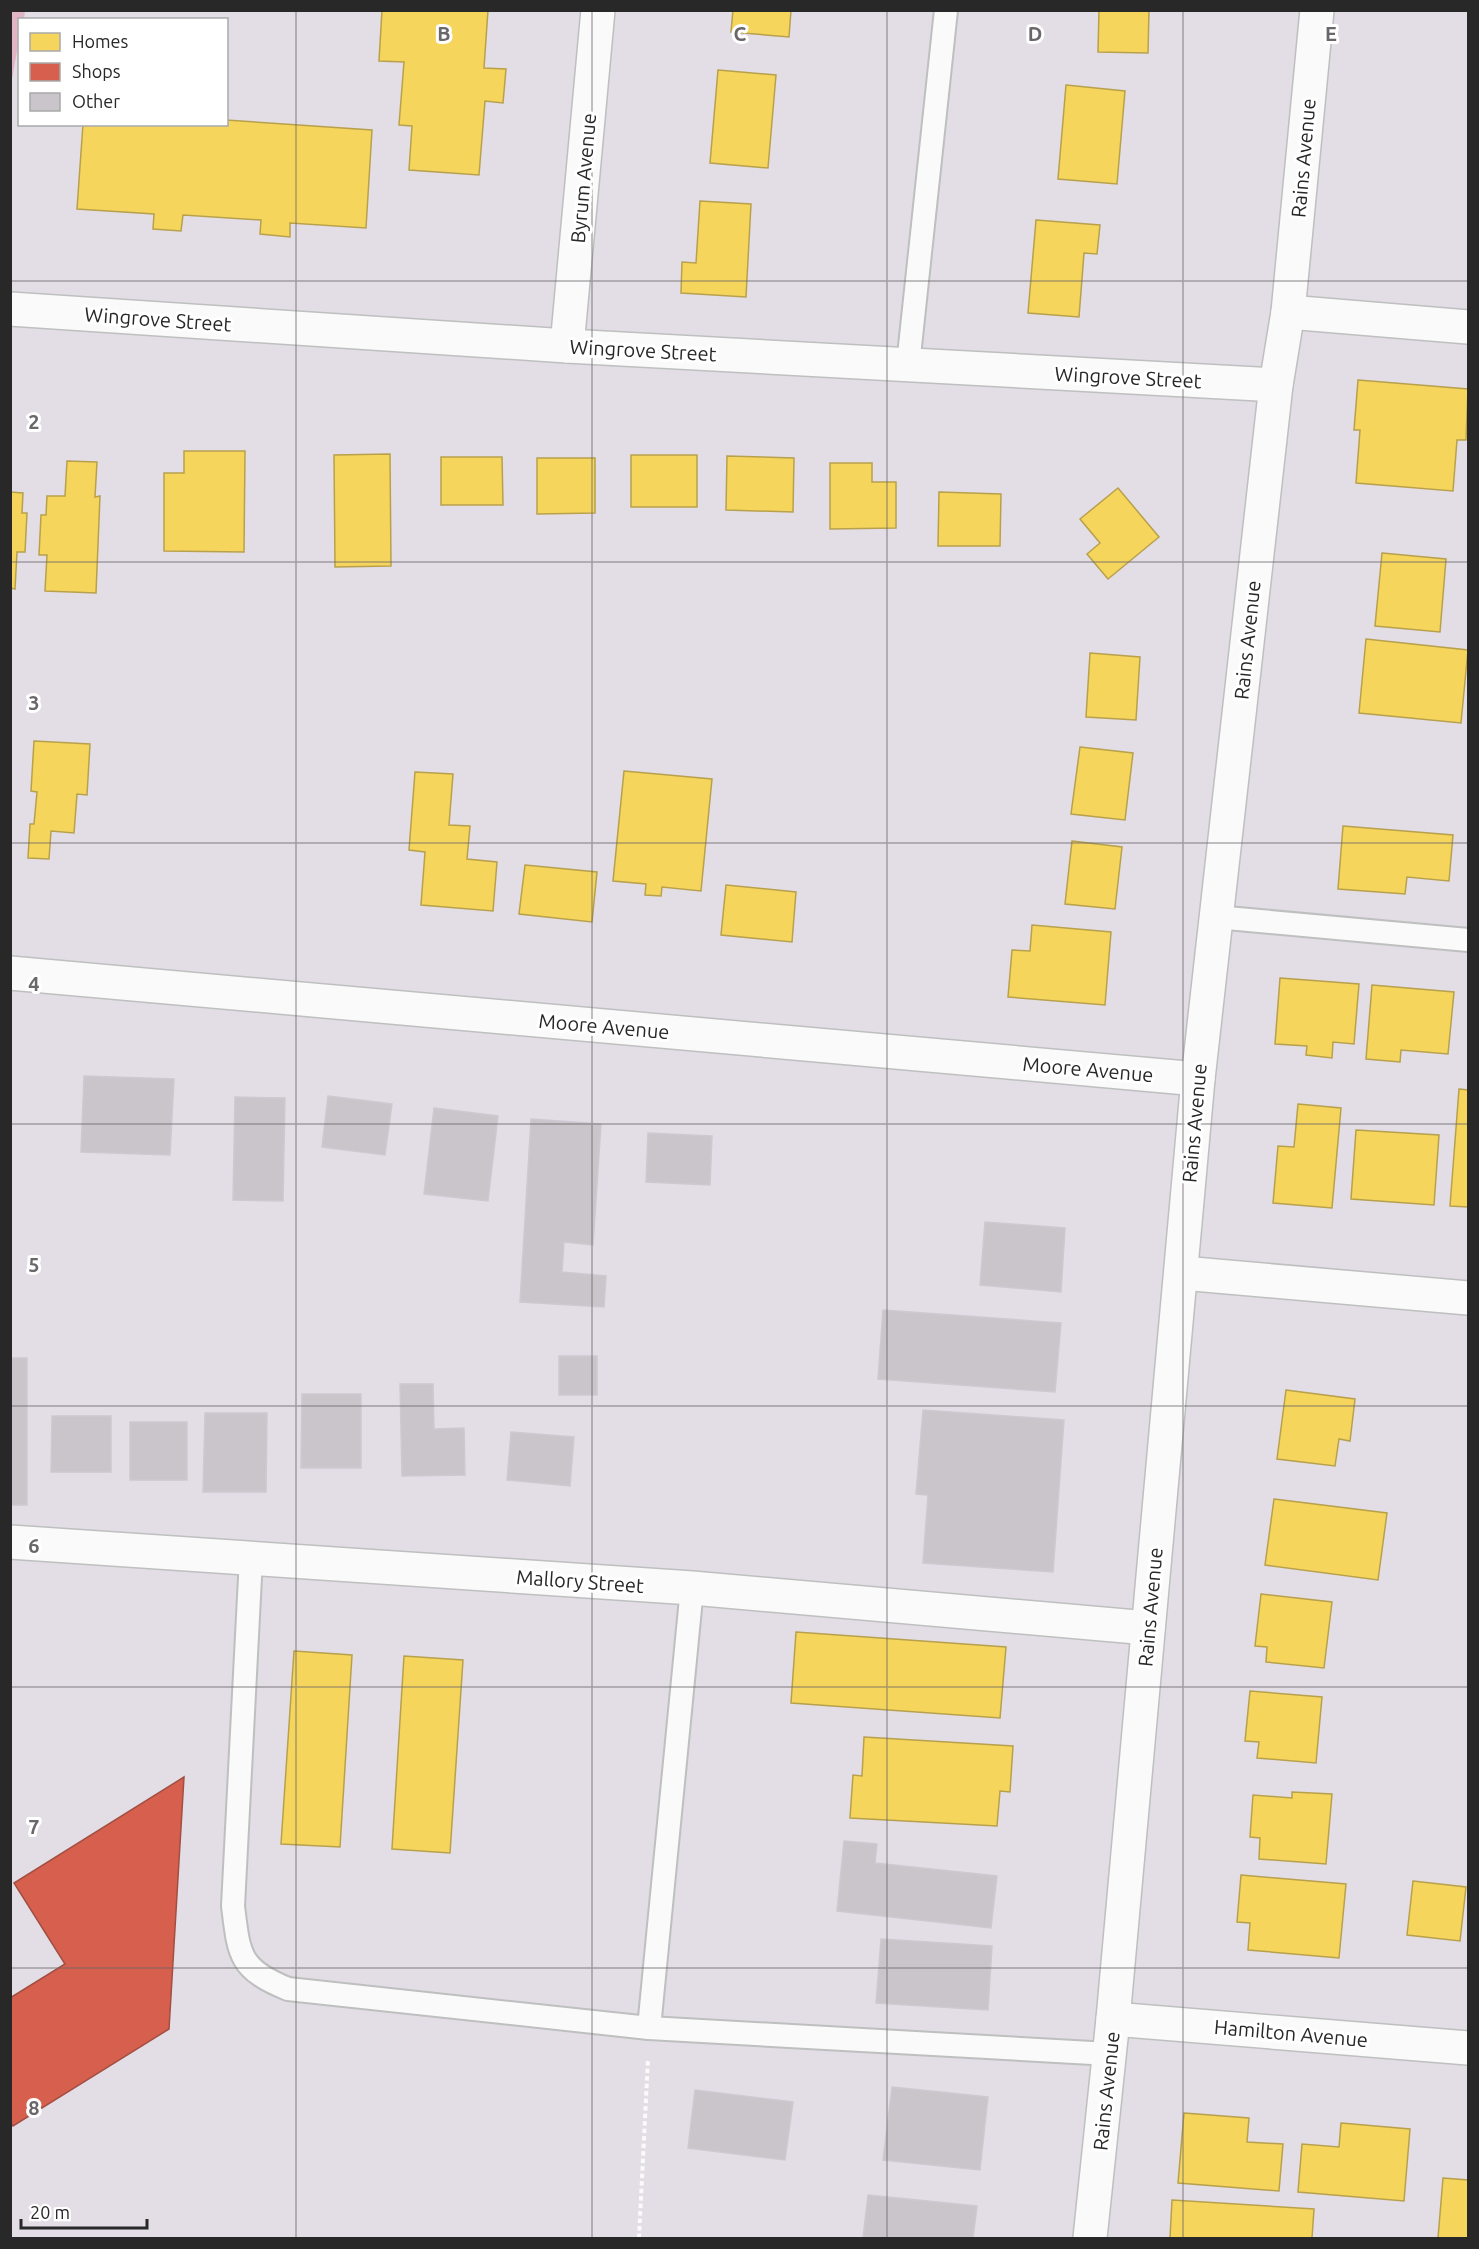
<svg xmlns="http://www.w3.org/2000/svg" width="1479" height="2249" font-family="Ubuntu,sans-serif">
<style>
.green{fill:#e2b5c6}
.homes{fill:#f6d55c;stroke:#b8a14c;stroke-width:1.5}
.shops{fill:#d6604d;stroke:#a24f42;stroke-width:1.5}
.building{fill:#c9c5cb;stroke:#cec9d1;stroke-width:1.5}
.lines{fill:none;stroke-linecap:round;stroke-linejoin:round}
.service-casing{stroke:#bebfbf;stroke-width:26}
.minor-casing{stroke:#bebfbf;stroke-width:36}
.tertiary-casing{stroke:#bebfbf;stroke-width:36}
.path{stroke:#fbfafb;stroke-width:4;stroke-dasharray:4.5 3;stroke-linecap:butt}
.service{stroke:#fbfafb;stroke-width:22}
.minor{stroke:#fbfafb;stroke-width:33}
.tertiary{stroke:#fbfafb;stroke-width:33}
.grid{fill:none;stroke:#69676a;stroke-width:1.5;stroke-opacity:0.55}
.labels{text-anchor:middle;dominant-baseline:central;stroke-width:6;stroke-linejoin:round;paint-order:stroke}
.street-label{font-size:20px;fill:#282828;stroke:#fff}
.grid-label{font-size:20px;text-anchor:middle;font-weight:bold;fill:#69676a;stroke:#fff;stroke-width:6;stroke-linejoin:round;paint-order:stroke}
</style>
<rect width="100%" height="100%" fill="#e3dde6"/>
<path class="green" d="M 11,10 L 25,11 L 24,19 L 20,20 L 19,40 L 11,85 Z"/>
<g class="homes">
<path d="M 382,10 L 488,10 L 484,68 L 506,69 L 503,103 L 485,101 L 479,175 L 409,170 L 412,126 L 399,125 L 404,62 L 379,61 Z"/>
<path d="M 733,10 L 791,10 L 789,37 L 731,32 Z"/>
<path d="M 1099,10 L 1149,10 L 1148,53 L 1098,52 Z"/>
<path d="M 718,70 L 776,75 L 768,168 L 710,163 Z"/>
<path d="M 1066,85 L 1125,91 L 1117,184 L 1058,179 Z"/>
<path d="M 226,120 L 372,130 L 366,228 L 290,223 L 290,237 L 260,234 L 261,220 L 183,215 L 181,231 L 153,229 L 154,214 L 77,209 L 83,124 L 226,124 Z"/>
<path d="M 700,201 L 751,204 L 746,297 L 681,293 L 682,262 L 696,263 Z"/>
<path d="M 1036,220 L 1100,225 L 1097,254 L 1084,253 L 1079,317 L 1028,313 Z"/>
<path d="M 1358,380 L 1468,389 L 1466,440 L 1457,440 L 1453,491 L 1356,483 L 1360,430 L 1354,430 Z"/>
<path d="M 184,451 L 245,451 L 244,552 L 164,551 L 164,473 L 184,473 Z"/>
<path d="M 390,454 L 391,566 L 335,567 L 334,455 Z"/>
<rect x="631" y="455" width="66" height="52"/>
<path d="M 727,456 L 794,458 L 793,512 L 726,510 Z"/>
<path d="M 441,457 L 502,457 L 503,505 L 441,505 Z"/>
<path d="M 537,458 L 595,458 L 595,513 L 537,514 Z"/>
<path d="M 67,461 L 97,462 L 95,497 L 100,496 L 96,593 L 45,591 L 47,555 L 39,555 L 41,515 L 46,515 L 47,496 L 65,496 Z"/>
<path d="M 830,463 L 872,463 L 872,482 L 896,482 L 896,528 L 830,529 Z"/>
<path d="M 1118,488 L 1159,537 L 1108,579 L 1087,554 L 1100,543 L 1080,519 Z"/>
<path d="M 10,492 L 23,493 L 22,513 L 27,513 L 25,552 L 17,552 L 15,589 L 10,588 Z"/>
<path d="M 939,492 L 1001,494 L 1000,546 L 938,546 Z"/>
<path d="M 1382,553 L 1446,559 L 1440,632 L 1375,626 Z"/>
<path d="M 1366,639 L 1468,650 L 1461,723 L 1359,713 Z"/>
<path d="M 1090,653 L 1140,657 L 1136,720 L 1086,717 Z"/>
<path d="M 34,741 L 90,744 L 87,795 L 77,794 L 74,833 L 51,831 L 49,859 L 28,858 L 30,824 L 34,824 L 37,792 L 31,791 Z"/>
<path d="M 1080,747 L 1133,753 L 1125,820 L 1071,814 Z"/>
<path d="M 624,771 L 712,779 L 701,891 L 662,887 L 661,896 L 645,895 L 646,884 L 613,881 Z"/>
<path d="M 415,772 L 453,774 L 449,825 L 470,826 L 467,859 L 497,862 L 493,911 L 421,905 L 425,852 L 409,850 Z"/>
<path d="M 1343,826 L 1453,835 L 1449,881 L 1407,877 L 1405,894 L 1338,889 Z"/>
<path d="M 1072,841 L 1122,847 L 1115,909 L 1065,904 Z"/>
<path d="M 525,865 L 597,872 L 592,922 L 519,914 Z"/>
<path d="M 726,885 L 796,892 L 792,942 L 721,935 Z"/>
<path d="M 1032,925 L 1111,932 L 1105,1005 L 1008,997 L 1012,950 L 1030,951 Z"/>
<path d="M 1280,978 L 1359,984 L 1354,1044 L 1333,1042 L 1332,1058 L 1306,1055 L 1307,1046 L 1275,1044 Z"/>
<path d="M 1372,985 L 1454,992 L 1448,1054 L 1401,1050 L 1400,1062 L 1366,1059 Z"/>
<path d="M 1459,1089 L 1468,1090 L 1468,1207 L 1450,1206 Z"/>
<path d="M 1298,1104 L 1341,1108 L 1332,1208 L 1273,1203 L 1278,1146 L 1294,1147 Z"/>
<path d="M 1356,1130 L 1439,1135 L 1434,1205 L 1351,1199 Z"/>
<path d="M 1286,1390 L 1355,1399 L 1350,1441 L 1339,1439 L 1335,1466 L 1277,1459 Z"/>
<path d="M 1274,1499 L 1387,1513 L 1378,1580 L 1265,1565 Z"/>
<path d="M 1261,1594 L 1332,1602 L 1324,1668 L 1266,1662 L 1267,1647 L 1255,1646 Z"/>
<path d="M 796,1632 L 1006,1647 L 1000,1718 L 791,1703 Z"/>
<path d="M 294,1651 L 352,1655 L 340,1847 L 281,1844 Z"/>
<path d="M 404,1656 L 463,1660 L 450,1853 L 392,1849 Z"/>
<path d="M 1250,1691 L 1322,1697 L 1316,1763 L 1257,1758 L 1259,1742 L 1245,1741 Z"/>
<path d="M 864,1737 L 1013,1746 L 1010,1792 L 1000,1791 L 997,1826 L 850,1818 L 853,1775 L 862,1776 Z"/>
<path d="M 1292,1792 L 1332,1794 L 1326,1864 L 1259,1859 L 1260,1838 L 1250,1837 L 1253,1795 L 1292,1798 Z"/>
<path d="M 1241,1875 L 1346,1884 L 1339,1958 L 1248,1950 L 1250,1923 L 1237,1922 Z"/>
<path d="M 1413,1881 L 1466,1887 L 1460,1941 L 1407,1935 Z"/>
<path d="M 1184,2113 L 1249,2118 L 1247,2142 L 1283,2144 L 1279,2191 L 1178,2183 Z"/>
<path d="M 1341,2123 L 1410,2129 L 1404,2201 L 1298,2192 L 1302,2144 L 1339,2147 Z"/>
<path d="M 1443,2178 L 1468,2180 L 1468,2238 L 1438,2238 Z"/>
<path d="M 1172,2200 L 1314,2209 L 1312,2238 L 1170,2238 Z"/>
</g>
<path class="shops" d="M 184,1777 L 169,2029 L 13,2126 L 10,2122 L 10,1998 L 65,1964 L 14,1883 Z"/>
<g class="building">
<path d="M 84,1076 L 174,1079 L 170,1155 L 81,1152 Z"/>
<path d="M 328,1096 L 392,1104 L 385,1155 L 322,1147 Z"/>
<path d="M 235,1097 L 285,1098 L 283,1201 L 233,1200 Z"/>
<path d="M 434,1108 L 498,1116 L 488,1201 L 424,1194 Z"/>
<path d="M 531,1119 L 601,1124 L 593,1245 L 564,1242 L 562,1272 L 606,1276 L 604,1307 L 520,1302 Z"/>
<path d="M 648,1133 L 712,1136 L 710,1185 L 646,1182 Z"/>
<path d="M 985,1222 L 1065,1228 L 1061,1292 L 980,1285 Z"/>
<path d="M 883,1310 L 1061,1323 L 1055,1392 L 878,1379 Z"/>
<rect x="559" y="1356" width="38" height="39"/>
<rect x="10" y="1358" width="17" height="147"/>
<path d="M 400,1384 L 433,1384 L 434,1429 L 464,1428 L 465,1475 L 402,1476 Z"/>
<path d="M 302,1394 L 361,1394 L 361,1468 L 301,1468 Z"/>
<path d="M 923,1410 L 1064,1420 L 1053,1572 L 923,1563 L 928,1495 L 916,1494 Z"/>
<path d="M 205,1413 L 267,1413 L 266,1492 L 203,1492 Z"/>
<path d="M 52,1416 L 111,1416 L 111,1472 L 51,1472 Z"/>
<rect x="130" y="1422" width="57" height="58"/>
<path d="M 511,1432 L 574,1437 L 570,1486 L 507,1480 Z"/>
<path d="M 844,1841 L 877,1844 L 875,1863 L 997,1876 L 991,1928 L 837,1911 Z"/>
<path d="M 881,1939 L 992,1946 L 988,2010 L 876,2003 Z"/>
<path d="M 892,2087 L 988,2097 L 980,2170 L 883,2160 Z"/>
<path d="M 695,2090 L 793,2102 L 785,2160 L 688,2148 Z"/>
<path d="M 868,2195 L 977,2206 L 973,2238 L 863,2238 Z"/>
</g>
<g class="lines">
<g class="service-casing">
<g id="service">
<path d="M 908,365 L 946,10"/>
<path d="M 1216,917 L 1468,940"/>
<path d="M 251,1558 L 233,1906 C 239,1955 239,1969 288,1989 L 649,2028 L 1110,2054"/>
<path d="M 649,2028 L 692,1588"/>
</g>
</g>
<g class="minor-casing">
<g id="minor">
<path d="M 10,309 L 567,346 L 1276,385"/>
<path d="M 1288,312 L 1468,327"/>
<path d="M 567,346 L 598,10"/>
<path d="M 10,973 L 1198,1079"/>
<path d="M 1182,1273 L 1468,1298"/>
<path d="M 10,1542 L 692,1588 L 1148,1628"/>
</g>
</g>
<g class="tertiary-casing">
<g id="tertiary">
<path d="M 1113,2019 L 1468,2048"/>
<path d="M 1090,2238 L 1113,2019 L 1198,1079 L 1276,385 L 1288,312 L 1317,10"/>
</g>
</g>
<path class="path" d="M 639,2238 L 648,2059"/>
<use href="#service" class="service"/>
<use href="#minor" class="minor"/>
<use href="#tertiary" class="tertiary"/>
</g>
<path class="grid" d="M 296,10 L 296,2238M 592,10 L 592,2238M 887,10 L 887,2238M 1183,10 L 1183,2238M 10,281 L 1468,281M 10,562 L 1468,562M 10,843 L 1468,843M 10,1124 L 1468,1124M 10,1406 L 1468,1406M 10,1687 L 1468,1687M 10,1968 L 1468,1968"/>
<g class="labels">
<g class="street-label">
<text transform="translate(1303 158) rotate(-85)">Rains Avenue</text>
<text transform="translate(583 178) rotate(-85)">Byrum Avenue</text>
<text transform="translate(158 319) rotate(4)">Wingrove Street</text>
<text transform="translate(643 350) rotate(3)">Wingrove Street</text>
<text transform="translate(1128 377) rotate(3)">Wingrove Street</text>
<text transform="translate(1247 640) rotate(-84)">Rains Avenue</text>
<text transform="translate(604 1026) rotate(5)">Moore Avenue</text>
<text transform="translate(1088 1069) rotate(5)">Moore Avenue</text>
<text transform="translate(1194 1123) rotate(-85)">Rains Avenue</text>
<text transform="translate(580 1581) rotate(4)">Mallory Street</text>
<text transform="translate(1150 1607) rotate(-85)">Rains Avenue</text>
<text transform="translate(1291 2033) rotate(5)">Hamilton Avenue</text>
<text transform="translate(1106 2091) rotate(-84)">Rains Avenue</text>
</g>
</g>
<g class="grid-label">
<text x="444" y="41">B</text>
<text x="740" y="41">C</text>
<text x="1035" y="41">D</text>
<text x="1331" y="41">E</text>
<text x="34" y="429">2</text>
<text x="34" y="710">3</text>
<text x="34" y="991">4</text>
<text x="34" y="1272">5</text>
<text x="34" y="1553">6</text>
<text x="34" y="1834">7</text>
<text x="34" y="2115">8</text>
</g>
<rect width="1479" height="2249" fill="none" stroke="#282828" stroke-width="24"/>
<rect x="18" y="18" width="210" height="108" fill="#ffffff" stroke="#a9a9a9" stroke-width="1.5"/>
<rect x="30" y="33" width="30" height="18" fill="#f6d55c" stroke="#a9a9a9" stroke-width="1.5"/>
<text x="72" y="48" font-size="18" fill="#282828">Homes</text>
<rect x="30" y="63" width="30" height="18" fill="#d6604d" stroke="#a9a9a9" stroke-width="1.5"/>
<text x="72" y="78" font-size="18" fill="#282828">Shops</text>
<rect x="30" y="93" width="30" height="18" fill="#c9c5cb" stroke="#a9a9a9" stroke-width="1.5"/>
<text x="72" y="108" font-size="18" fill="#282828">Other</text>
<path d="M21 2219v9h126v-9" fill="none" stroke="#282828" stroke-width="3"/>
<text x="30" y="2219" font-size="18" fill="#282828" stroke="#ffffff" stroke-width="4.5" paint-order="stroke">20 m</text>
</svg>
